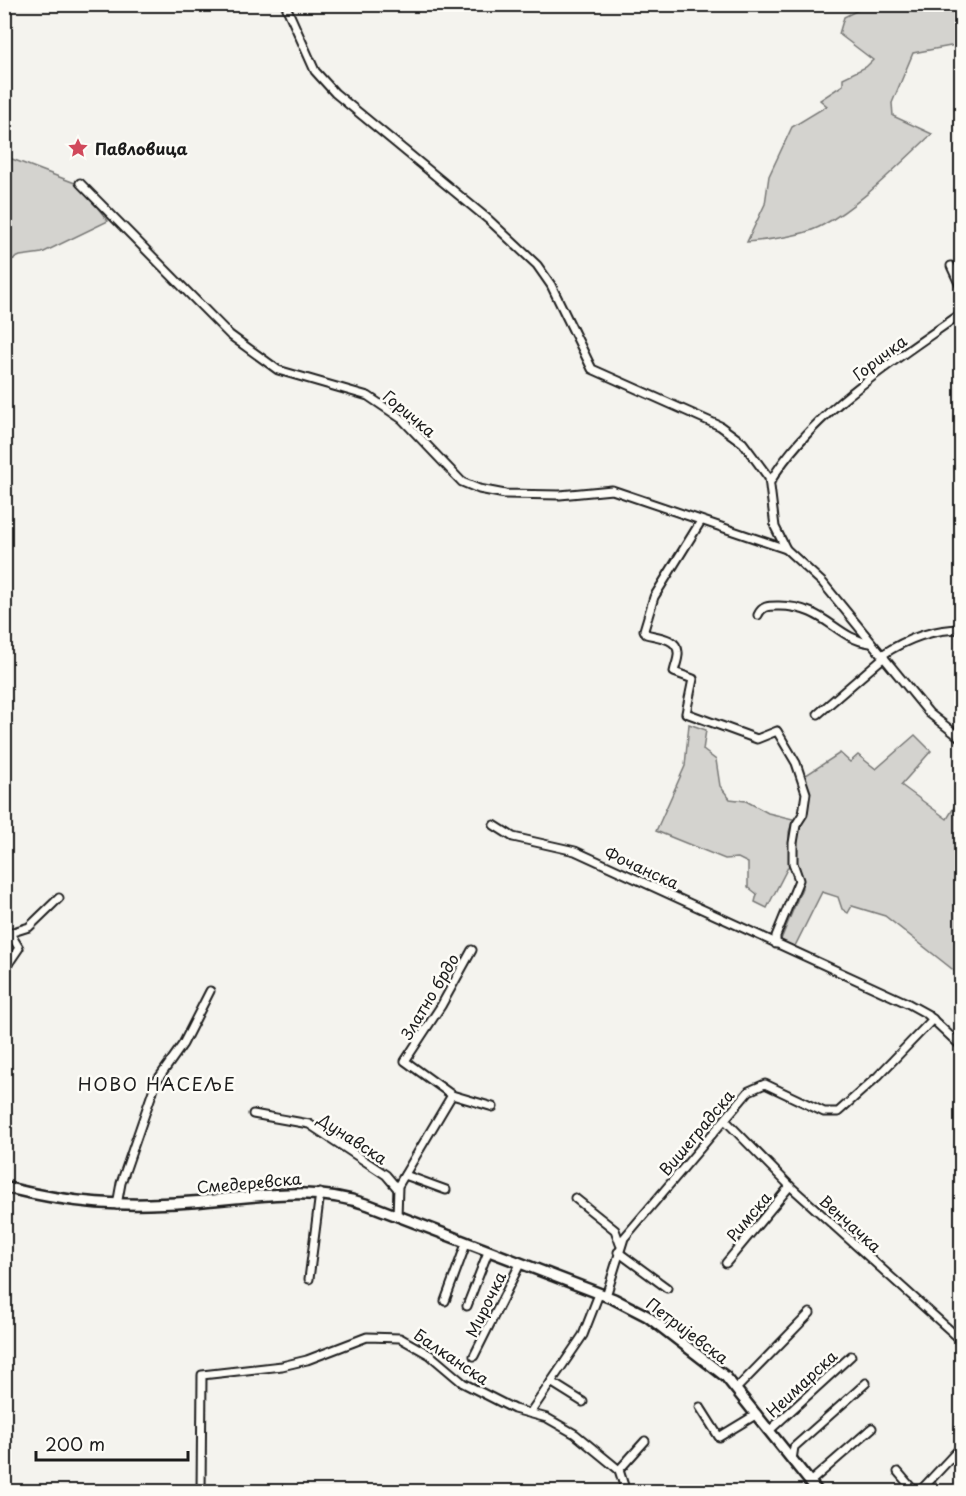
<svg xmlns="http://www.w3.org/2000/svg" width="966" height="1496" font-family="'Playpen Sans',sans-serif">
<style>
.green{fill:#d4d3cf;stroke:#787876;stroke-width:1.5}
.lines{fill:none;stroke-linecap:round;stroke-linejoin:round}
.minor-casing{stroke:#1c1c1c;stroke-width:11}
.major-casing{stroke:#1c1c1c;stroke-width:14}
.minor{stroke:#fdfcf7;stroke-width:7}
.major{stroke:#fdfcf7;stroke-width:9}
.labels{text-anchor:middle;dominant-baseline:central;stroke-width:5;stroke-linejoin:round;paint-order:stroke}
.poi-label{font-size:16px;font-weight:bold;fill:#1c1c1c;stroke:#fdfcf7;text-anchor:start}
.street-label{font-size:16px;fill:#1c1c1c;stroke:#fdfcf7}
.neighbourhood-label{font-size:18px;letter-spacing:1.5px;fill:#1c1c1c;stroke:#fdfcf7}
</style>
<rect width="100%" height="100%" fill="#f4f3ee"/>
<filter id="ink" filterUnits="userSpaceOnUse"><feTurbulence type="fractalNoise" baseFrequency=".0167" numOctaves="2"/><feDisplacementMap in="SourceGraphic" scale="12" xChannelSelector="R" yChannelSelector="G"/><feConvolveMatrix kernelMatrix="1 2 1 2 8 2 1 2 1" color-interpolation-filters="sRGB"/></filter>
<g filter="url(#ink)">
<g class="green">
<path d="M 880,5 L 961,5 L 961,49 L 956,45 L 913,53 L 892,103 L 893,116 L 932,134 C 899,164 862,204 823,225 C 804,236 769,240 747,242 L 765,204 L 769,176 L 792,127 L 827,106 L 820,100 L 843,85 L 843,78 L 866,67 L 873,60 L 839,34 L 844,17 L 866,6 L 878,8 Z"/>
<path d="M 4,158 L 12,159 L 80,185 L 108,221 L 42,253 L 20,256 L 5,263 Z"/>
<path d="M 689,724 L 706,730 L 703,750 L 716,760 L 720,786 L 730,799 L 746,801 L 768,813 L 793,819 L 789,832 L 789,865 L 767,908 L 755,902 L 757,894 L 748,887 L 748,863 L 738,858 L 725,859 L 656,831 L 685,766 Z"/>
<path d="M 915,735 L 931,751 L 901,785 L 947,819 L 961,796 L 961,976 L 885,916 L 852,906 L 848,913 L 842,909 L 838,897 L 822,892 L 794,948 L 780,942 L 802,888 L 797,863 L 798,827 L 807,814 L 810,792 L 803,777 L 840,753 L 850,762 L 858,755 L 876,769 Z"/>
</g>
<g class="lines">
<g class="minor-casing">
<g id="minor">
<path d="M 285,4 L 315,71 L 335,93 L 489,220 L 537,265 L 551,285 L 592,369 L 720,426 L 743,443 L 769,478 L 775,527 L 786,549 L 823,583 L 929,713 L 962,739"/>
<path d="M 80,183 L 230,335 L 278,370 L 368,396 L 402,419 L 462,482 L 479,489 L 505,494 L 560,495 L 612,490 L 786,549"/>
<path d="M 951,266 L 962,290"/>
<path d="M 770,482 C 811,412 897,359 962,313"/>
<path d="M 701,521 L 654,597 L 644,630 L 646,634 C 657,637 677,638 678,652 C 679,658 675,666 674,672 L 693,679 L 686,713 L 757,739 L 777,731 L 796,763 L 806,793 L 803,814 L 796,825 L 793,843 L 793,863 L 799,880 L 776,936 L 776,944"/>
<path d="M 758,615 C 762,606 768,606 777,606 C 825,605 836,639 870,643"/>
<path d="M 882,655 C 906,639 932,629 962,629"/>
<path d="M 818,714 L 884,657"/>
<path d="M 494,825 L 513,837 L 575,851 L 907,1003 L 927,1014 L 962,1047"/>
<path d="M 472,950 L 441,1006 L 405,1061 L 452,1095 L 493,1107"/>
<path d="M 4,970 L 19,948 L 10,933 L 29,927 L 59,898"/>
<path d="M 253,1114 L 309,1124 L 386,1175 L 397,1188"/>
<path d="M 726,1121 L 790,1186 L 962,1341"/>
<path d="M 405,1175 L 446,1190"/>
<path d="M 575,1198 L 615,1230 L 620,1244"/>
<path d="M 117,1205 L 121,1183 L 156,1082 L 183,1044 L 210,991"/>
<path d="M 397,1217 L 398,1186 L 452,1095"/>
<path d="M 618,1252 L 667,1288"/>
<path d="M 726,1263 L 790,1186"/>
<path d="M 309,1279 L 320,1193"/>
<path d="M 606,1296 L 624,1238 L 749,1091 L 765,1084 L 824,1112 L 838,1112 L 878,1076 L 933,1019"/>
<path d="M 445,1301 L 466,1244"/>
<path d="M 467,1306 L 488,1252"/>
<path d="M 474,1356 L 520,1264"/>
<path d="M 551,1382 L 583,1402"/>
<path d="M 737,1388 L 810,1313"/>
<path d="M 700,1407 L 719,1437 L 757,1414"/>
<path d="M 530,1413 L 583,1335 L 599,1294"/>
<path d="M 770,1430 L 851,1356"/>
<path d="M 792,1460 L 794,1447 L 866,1383"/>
<path d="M 619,1470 L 645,1441"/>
<path d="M 898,1472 L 915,1492"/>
<path d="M 810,1482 L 872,1428"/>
<path d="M 201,1492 L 202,1375 L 282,1366 L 307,1360 L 367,1337 L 400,1338 L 430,1355 L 463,1383 L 514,1409 L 547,1418 L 575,1434 L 619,1470 L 626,1492"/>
<path d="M 919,1492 L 962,1446"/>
</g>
</g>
<g class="major-casing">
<path id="major" d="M 4,1187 C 72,1204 122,1207 191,1202 C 252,1198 309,1184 369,1205 L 614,1299 L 647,1316 L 726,1377 L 818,1492"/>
</g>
<use href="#minor" class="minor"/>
<use href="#major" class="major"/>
</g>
</g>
<defs>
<g id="sight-bare" transform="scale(1.62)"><path d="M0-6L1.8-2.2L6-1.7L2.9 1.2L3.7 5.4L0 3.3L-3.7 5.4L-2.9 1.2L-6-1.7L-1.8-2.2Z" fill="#d1495b" stroke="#fdfcf7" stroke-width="2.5" paint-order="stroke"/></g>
</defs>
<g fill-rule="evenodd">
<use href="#sight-bare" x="78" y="148"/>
</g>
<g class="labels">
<g class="poi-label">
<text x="95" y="148">Павловица</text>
</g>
<g class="street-label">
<text transform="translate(879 357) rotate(-37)">Горичка</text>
<text transform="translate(410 413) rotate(40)">Горичка</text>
<text transform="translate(642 867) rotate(24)">Фочанска</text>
<text transform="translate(429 996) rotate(-59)">Златно брдо</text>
<text transform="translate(696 1132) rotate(-50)">Вишеградска</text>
<text transform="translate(353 1138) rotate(33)">Дунавска</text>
<text transform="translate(249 1182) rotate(-5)">Смедеревска</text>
<text transform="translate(748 1216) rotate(-50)">Римска</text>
<text transform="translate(851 1223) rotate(42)">Венчачка</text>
<text transform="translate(485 1304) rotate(-64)">Мирочка</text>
<text transform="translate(688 1330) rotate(37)">Петријевска</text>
<text transform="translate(452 1356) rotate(34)">Балканска</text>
<text transform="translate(801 1383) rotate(-43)">Неимарска</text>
</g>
<g class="neighbourhood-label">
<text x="157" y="1083">НОВО НАСЕЉЕ</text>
</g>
</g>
<rect width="966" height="1496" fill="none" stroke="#fdfcf7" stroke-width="24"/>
<rect x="12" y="12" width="942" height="1472" fill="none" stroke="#1c1c1c" stroke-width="2" filter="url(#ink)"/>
<path d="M36 1451v9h152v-9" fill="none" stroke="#1c1c1c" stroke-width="3"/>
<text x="45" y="1451" font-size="18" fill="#1c1c1c" stroke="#fdfcf7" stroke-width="4.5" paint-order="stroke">200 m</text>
</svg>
